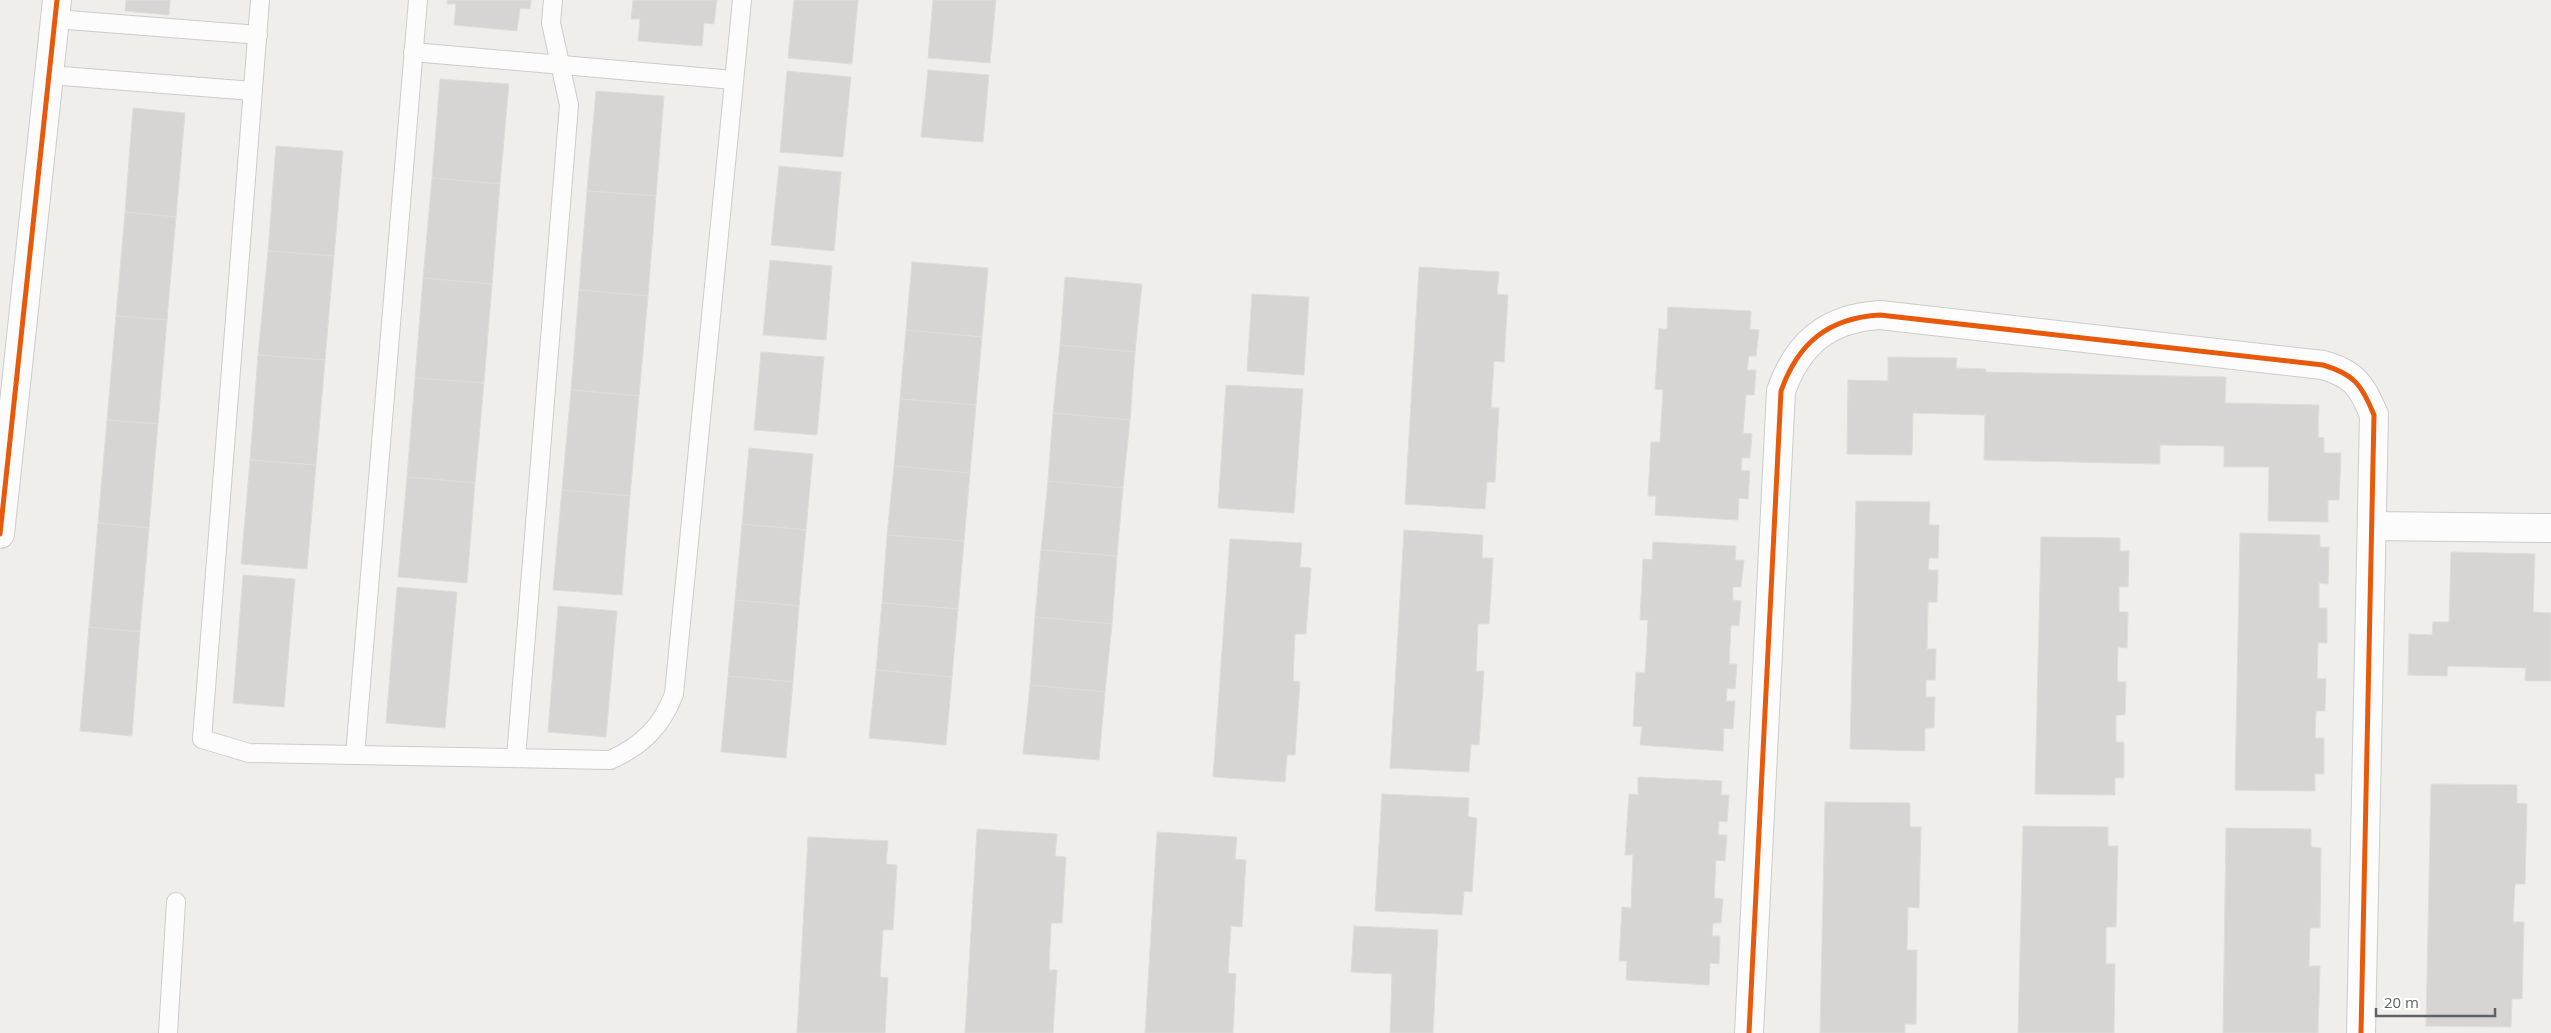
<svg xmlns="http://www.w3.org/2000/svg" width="2551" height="1033" font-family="'Open Sans',sans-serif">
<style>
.building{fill:#d6d5d3;stroke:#deddd9}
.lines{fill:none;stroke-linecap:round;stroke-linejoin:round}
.service-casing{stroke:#cbcccc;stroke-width:20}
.minor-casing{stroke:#cbcccc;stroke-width:30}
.service{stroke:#fdfcfc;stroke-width:18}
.minor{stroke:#fdfcfc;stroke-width:28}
.cycleway-casing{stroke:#fff;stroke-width:8}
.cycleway{stroke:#e8590c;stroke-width:5}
</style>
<rect width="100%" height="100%" fill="#efeeea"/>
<g class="building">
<path d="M 126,0 L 170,0 L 169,15 L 125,11 Z"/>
<path d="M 447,0 L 531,0 L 530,9 L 520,8 L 517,31 L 454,25 L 456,4 L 447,4 Z"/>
<path d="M 633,0 L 717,0 L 714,24 L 704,23 L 702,46 L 638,41 L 640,19 L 631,19 Z"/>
<path d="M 794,0 L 858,0 L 852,64 L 788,58 Z"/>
<path d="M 933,0 L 996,0 L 990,63 L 928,58 Z"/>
<path d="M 928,70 L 989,75 L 983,142 L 921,137 Z"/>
<path d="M 787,71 L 851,77 L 843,157 L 780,152 Z"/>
<path d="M 440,79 L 509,84 L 500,184 L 432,178 Z"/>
<path d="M 596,91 L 664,96 L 656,196 L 587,191 Z"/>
<path d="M 133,108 L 185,113 L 176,217 L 125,212 Z"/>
<path d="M 276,146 L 343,151 L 334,256 L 268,251 Z"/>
<path d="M 779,166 L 841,172 L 834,251 L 771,245 Z"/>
<path d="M 432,178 L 500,184 L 492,284 L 423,278 Z"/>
<path d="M 587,191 L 656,196 L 648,296 L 579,290 Z"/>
<path d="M 125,212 L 176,217 L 167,320 L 116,316 Z"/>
<path d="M 268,251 L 334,256 L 325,360 L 258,355 Z"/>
<path d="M 770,260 L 832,266 L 826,340 L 763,335 Z"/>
<path d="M 912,262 L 988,268 L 982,337 L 906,330 Z"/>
<path d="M 1419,267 L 1499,272 L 1497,294 L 1508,295 L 1504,362 L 1494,361 L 1491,408 L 1499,408 L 1495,482 L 1487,482 L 1485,509 L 1405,504 Z"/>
<path d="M 1065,277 L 1142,284 L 1135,352 L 1060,345 Z"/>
<path d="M 423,278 L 492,284 L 484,383 L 415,378 Z"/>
<path d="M 579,290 L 648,296 L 639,396 L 571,390 Z"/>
<path d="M 1252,294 L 1309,297 L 1304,375 L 1247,371 Z"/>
<path d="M 1668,307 L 1751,311 L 1750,329 L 1759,330 L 1756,356 L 1749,356 L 1747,370 L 1756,370 L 1754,395 L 1746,395 L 1743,433 L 1752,434 L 1750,458 L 1742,458 L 1741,470 L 1750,471 L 1748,499 L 1739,498 L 1738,520 L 1655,515 L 1656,496 L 1648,496 L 1651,442 L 1660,442 L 1663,390 L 1655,389 L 1659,328 L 1667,330 Z"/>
<path d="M 116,316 L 167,320 L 158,424 L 107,420 Z"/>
<path d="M 906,330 L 982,337 L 976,405 L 900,399 Z"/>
<path d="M 1060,345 L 1135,352 L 1130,420 L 1053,413 Z"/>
<path d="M 761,352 L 824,357 L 817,435 L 754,430 Z"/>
<path d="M 258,355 L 325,360 L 316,465 L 250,460 Z"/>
<path d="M 1888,357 L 1957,358 L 1956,368 L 1986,369 L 1985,372 L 2226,377 L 2225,403 L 2319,405 L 2318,437 L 2324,438 L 2324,453 L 2341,453 L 2339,500 L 2328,500 L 2328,522 L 2268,521 L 2269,467 L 2224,467 L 2224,446 L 2160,445 L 2160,464 L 1984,460 L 1985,415 L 1913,413 L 1912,455 L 1847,454 L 1848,380 L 1888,381 Z"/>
<path d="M 415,378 L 484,383 L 475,483 L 407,477 Z"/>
<path d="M 1226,385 L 1303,389 L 1294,513 L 1218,508 Z"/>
<path d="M 571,390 L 639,396 L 630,496 L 562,490 Z"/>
<path d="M 900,399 L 976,405 L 970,473 L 894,466 Z"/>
<path d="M 1053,413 L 1130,420 L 1123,488 L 1048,481 Z"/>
<path d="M 107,420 L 158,424 L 149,528 L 98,523 Z"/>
<path d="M 749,448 L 813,454 L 806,530 L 742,524 Z"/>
<path d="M 250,460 L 316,465 L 307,569 L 241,564 Z"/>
<path d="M 894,466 L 970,473 L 964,541 L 887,535 Z"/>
<path d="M 407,477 L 475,483 L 467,583 L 398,577 Z"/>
<path d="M 1048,481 L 1123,488 L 1117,556 L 1041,550 Z"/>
<path d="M 562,490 L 630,496 L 622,595 L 553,590 Z"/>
<path d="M 1856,501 L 1930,502 L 1929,525 L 1939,525 L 1938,558 L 1929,558 L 1928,570 L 1938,570 L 1937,602 L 1928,602 L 1927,649 L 1936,649 L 1935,680 L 1926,680 L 1926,697 L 1935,697 L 1934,728 L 1925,728 L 1925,751 L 1850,749 Z"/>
<path d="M 98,523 L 149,528 L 140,632 L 89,627 Z"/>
<path d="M 742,524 L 806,530 L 799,606 L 735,600 Z"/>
<path d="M 1404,530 L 1483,535 L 1482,558 L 1493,558 L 1489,624 L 1478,624 L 1476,671 L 1484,671 L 1479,745 L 1471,744 L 1469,772 L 1390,768 Z"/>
<path d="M 2240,533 L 2320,535 L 2320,547 L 2329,547 L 2328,584 L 2319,583 L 2319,608 L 2327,608 L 2327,643 L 2318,643 L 2317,678 L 2326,679 L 2325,711 L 2316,711 L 2315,738 L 2324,738 L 2324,774 L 2315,774 L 2315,791 L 2235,790 Z"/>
<path d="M 887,535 L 964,541 L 958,609 L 882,603 Z"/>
<path d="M 2041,537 L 2120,538 L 2120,551 L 2129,551 L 2128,587 L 2119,587 L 2119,612 L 2128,612 L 2127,648 L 2118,647 L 2117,682 L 2126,682 L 2125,715 L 2116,715 L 2116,742 L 2124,742 L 2124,778 L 2115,778 L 2115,795 L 2035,794 Z"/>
<path d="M 1230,539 L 1302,543 L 1300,567 L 1311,568 L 1306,634 L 1295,634 L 1293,681 L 1300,682 L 1295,755 L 1287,755 L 1285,782 L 1213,777 Z"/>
<path d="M 1653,542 L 1736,546 L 1735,560 L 1744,560 L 1741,587 L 1733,587 L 1733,600 L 1741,601 L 1739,626 L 1731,625 L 1729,664 L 1737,664 L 1735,689 L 1727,688 L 1726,701 L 1735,701 L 1733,729 L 1724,728 L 1723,751 L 1640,745 L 1642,727 L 1633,726 L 1636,672 L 1645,673 L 1648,620 L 1640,620 L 1643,559 L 1652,560 Z"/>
<path d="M 1041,550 L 1117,556 L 1112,624 L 1035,617 Z"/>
<path d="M 2451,552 L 2535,554 L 2533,612 L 2551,613 L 2551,681 L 2525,681 L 2526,668 L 2448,666 L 2447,676 L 2408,675 L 2409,634 L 2432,635 L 2433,622 L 2449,622 Z"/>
<path d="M 243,575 L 295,579 L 284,707 L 233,703 Z"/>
<path d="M 397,587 L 457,592 L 445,728 L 386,723 Z"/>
<path d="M 735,600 L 799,606 L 793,682 L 728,676 Z"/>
<path d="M 882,603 L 958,609 L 952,677 L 876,670 Z"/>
<path d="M 558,606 L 617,611 L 606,737 L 548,732 Z"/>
<path d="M 1035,617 L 1112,624 L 1105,692 L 1030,685 Z"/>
<path d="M 89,627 L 140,632 L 132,736 L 80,731 Z"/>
<path d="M 876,670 L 952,677 L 946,745 L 869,738 Z"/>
<path d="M 728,676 L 793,682 L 786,758 L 721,752 Z"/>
<path d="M 1030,685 L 1105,692 L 1099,760 L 1023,754 Z"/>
<path d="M 1638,777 L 1722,781 L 1721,795 L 1729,795 L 1727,822 L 1719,821 L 1718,835 L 1727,835 L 1725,861 L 1716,860 L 1714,898 L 1723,899 L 1721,923 L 1713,923 L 1712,936 L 1720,936 L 1719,964 L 1710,963 L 1709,985 L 1626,980 L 1627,961 L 1619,961 L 1622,907 L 1631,908 L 1633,855 L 1625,855 L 1629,794 L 1638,795 Z"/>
<path d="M 2431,784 L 2517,785 L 2517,803 L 2527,804 L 2525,884 L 2515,884 L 2513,922 L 2524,922 L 2522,999 L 2512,999 L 2511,1027 L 2426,1026 Z"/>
<path d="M 1382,794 L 1469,798 L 1468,817 L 1477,818 L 1472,892 L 1464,891 L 1462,915 L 1375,911 Z"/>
<path d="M 1825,802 L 1910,803 L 1910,827 L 1921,827 L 1919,908 L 1908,907 L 1907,950 L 1917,950 L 1916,1024 L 1905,1024 L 1905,1033 L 1820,1033 Z"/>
<path d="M 2023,826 L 2108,827 L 2108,846 L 2118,846 L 2116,927 L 2106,927 L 2106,964 L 2115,964 L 2114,1033 L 2018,1033 Z"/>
<path d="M 2226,828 L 2311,829 L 2311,847 L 2321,848 L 2320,928 L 2310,928 L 2309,966 L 2320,966 L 2318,1033 L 2223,1033 Z"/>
<path d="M 977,829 L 1057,834 L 1055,856 L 1066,857 L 1062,923 L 1051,923 L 1049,970 L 1057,970 L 1053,1033 L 965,1033 Z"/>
<path d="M 1157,832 L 1237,837 L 1235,859 L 1246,860 L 1242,927 L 1231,926 L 1228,973 L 1236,974 L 1233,1033 L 1145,1033 Z"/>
<path d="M 808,837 L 888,841 L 886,864 L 897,865 L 893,930 L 883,930 L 880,977 L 888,978 L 885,1033 L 797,1033 Z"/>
<path d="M 1354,926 L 1438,930 L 1433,1033 L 1390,1033 L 1392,974 L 1351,972 Z"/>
</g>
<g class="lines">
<g class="service-casing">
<g id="service">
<path d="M 260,0 L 202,739 L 249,753 L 610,760 C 642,746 662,726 674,694 L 742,0"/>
<path d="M 55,19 L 258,35"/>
<path d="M 413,52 L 734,80"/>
<path d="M 49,75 L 253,91"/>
<path d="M 355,755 L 418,0"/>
<path d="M 516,758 L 569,105 L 551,23 L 553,0"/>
<path d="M 168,1033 L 176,902"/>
</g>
</g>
<g class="minor-casing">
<g id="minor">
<path d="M 2372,526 L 2551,528"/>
<path d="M 0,534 L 57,0"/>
<path d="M 1749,1033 L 1781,391 C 1798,343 1828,318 1880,315 L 2323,365 C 2354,374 2362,385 2374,415 L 2361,1033"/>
</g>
</g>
<use href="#service" class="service"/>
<use href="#minor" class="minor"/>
<g class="cycleway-casing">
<g id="cycleway">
<path d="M 0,534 L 57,0"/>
<path d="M 1749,1033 L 1781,391 C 1798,343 1828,318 1880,315 L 2323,365 C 2354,374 2362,385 2374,415 L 2361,1033"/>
</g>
</g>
<use href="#cycleway" class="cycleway"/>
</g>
<path d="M2376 1008v8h119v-8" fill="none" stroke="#5f6368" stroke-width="2.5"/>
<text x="2384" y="1008" font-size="15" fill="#5f6368" stroke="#ffffff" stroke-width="4" paint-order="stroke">20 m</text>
</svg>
